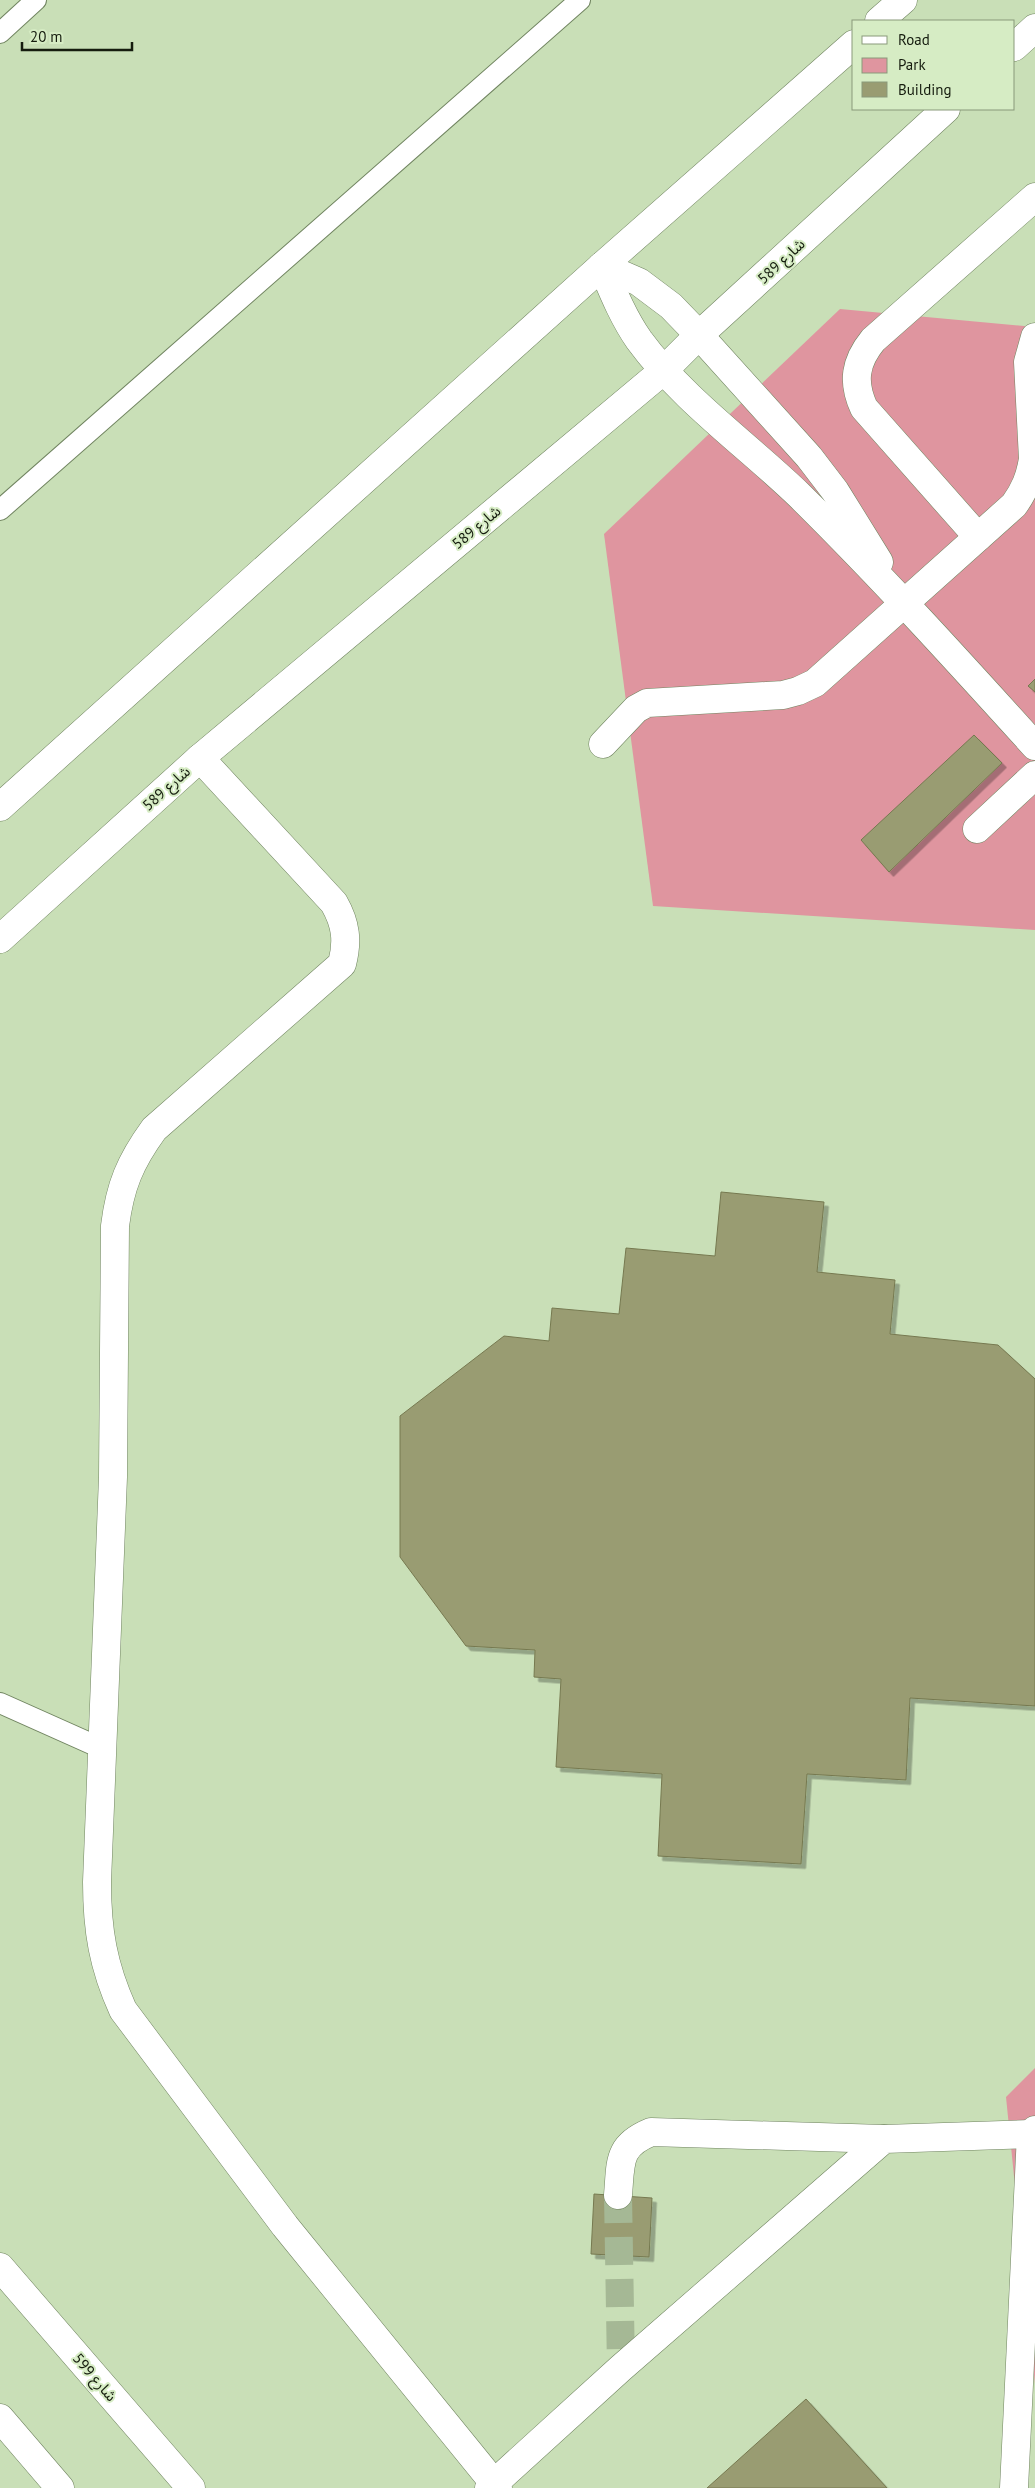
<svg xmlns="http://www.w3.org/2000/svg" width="1035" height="2488" font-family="'PT Sans','Noto Sans Arabic',sans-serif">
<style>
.green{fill:#df959f}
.building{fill:#999c72;stroke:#767950;filter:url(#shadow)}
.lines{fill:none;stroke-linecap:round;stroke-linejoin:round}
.street-tunnel{stroke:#a5b895;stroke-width:28;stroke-dasharray:28 14;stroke-linecap:butt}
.lane-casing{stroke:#708460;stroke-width:22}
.street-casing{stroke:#708460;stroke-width:29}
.secondary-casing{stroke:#708460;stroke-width:29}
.lane{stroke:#fff;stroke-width:20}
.street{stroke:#fff;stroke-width:28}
.secondary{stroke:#fff;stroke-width:28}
.labels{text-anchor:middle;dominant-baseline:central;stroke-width:4;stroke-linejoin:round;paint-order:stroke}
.street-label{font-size:15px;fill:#151c0e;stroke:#d6ecc4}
</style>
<defs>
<filter id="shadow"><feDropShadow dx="4.5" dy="4.5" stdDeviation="0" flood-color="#0004"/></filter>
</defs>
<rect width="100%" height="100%" fill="#c9dfb7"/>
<g class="green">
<path d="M 840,309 L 1035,327 L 1035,930 L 653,906 L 604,534 Z"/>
<path d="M 1035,2068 L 1035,2384 L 1006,2097 Z"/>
</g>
<g class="building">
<path d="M 1035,679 L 1035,692 L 1028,686 Z"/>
<path d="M 974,735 L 1002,763 L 889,872 L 861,840 Z"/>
<path d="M 721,1192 L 824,1202 L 817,1272 L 895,1280 L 890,1334 L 998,1345 L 1035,1379 L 1035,1706 L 910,1698 L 906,1780 L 807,1774 L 801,1864 L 658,1856 L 662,1774 L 556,1767 L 561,1679 L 534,1677 L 535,1650 L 466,1646 L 400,1557 L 400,1416 L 504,1336 L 549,1341 L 552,1308 L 619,1314 L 626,1248 L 715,1256 Z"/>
<path d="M 594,2194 L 652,2198 L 649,2257 L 591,2254 Z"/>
<path d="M 806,2399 L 887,2488 L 707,2488 Z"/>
</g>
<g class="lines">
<path class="street-tunnel" d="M 618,2195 L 621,2368"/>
<g class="lane-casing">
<g id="lane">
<path d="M 0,33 L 36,0"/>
<path d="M 0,510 L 580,0"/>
<path d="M 0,1703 L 103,1749"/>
</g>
</g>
<g class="street-casing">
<g id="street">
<path d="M 602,266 C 613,292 623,317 639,340 C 683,400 746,444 799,495 C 881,576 958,661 1035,746"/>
<path d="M 602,266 L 639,282 L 671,306 L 699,335 L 809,457 L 835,491 L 879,562"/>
<path d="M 978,537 L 864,408 C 852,382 855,362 873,340 L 1035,197"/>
<path d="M 603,744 L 636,709 L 647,703 L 783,695 L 798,691 L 815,683 L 1014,505 C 1025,490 1030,477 1033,459 L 1028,362 L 1035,337"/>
<path d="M 200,758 L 334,903 C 346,924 348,941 342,964 L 154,1129 C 130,1162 120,1186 115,1226 L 113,1477 L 97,1882 C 97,1930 103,1966 123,2010 L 285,2226 L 498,2488"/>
<path d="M 977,829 L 1035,775"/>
<path d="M 618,2195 C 621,2162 617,2146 651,2132 L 884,2139"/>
<path d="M 489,2488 L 621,2368 L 884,2139 L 1031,2134"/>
<path d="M 1014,2488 L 1031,2134 L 1035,2130"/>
</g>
</g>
<g class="secondary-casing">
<g id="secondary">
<path d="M 879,21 L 903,0"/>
<path d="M 1014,47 L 1035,28"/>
<path d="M 0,807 L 602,266 L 854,44"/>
<path d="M 0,939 L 200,758 L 664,370 L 699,335 L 946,109"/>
<path d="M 0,2267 L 191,2488"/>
<path d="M 0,2418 L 60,2488"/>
</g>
</g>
<use href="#lane" class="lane"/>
<use href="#street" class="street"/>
<use href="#secondary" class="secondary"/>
</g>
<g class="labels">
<g class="street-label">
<text transform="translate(781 261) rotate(-43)">شارع 589</text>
<text transform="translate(476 527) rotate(-40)">شارع 589</text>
<text transform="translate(166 788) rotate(-42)">شارع 589</text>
<text transform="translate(95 2377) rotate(49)">شارع 599</text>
</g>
</g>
<rect x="852" y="20" width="162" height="90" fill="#d6ecc4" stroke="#89997b"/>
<rect x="862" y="36" width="25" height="8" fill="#ffffff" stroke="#89997b"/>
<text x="898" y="45" font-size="15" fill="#151c0e">Road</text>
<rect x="862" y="58" width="25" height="15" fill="#df959f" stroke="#89997b"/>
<text x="898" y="70" font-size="15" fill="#151c0e">Park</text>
<rect x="862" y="82" width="25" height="15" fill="#999c72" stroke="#89997b"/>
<text x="898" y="95" font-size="15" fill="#151c0e">Building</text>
<path d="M22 42v8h110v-8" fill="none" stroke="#151c0e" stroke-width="2.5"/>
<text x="30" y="42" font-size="15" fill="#151c0e" stroke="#d6ecc4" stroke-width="4" paint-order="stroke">20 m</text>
</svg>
